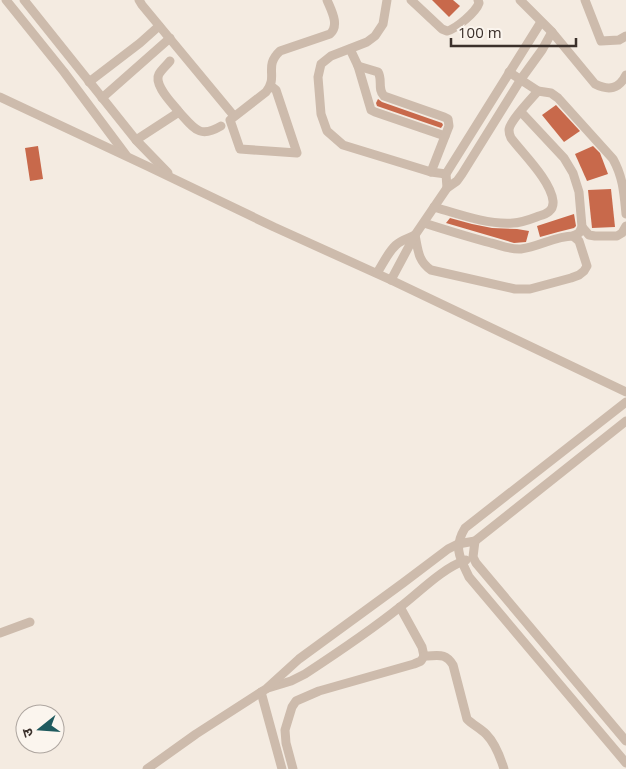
<svg xmlns="http://www.w3.org/2000/svg" width="626" height="769" font-family="'Open Sans','Noto Sans Devanagari',sans-serif">
<style>
.building{fill:#c8694b}
.lines{fill:none;stroke-linecap:round;stroke-linejoin:round}
.minor{stroke:#cdbbac;stroke-width:9}
</style>
<rect width="100%" height="100%" fill="#f4ebe1"/>
<g class="building">
<path d="M 432,0 L 453,0 L 460,6 L 449,17 Z"/>
<path d="M 378,99 L 382,102 L 442,123 L 443,125 L 441,128 L 377,106 L 376,103 Z"/>
<path d="M 556,105 L 580,131 L 564,142 L 542,115 Z"/>
<path d="M 38,146 L 43,179 L 30,181 L 25,148 Z"/>
<path d="M 593,146 L 600,153 L 608,174 L 587,181 L 575,154 Z"/>
<path d="M 611,189 L 615,227 L 592,228 L 588,190 Z"/>
<path d="M 574,214 L 576,226 L 574,228 L 558,232 L 540,237 L 537,226 Z"/>
<path d="M 450,218 L 472,224 L 492,228 L 517,229 L 529,231 L 526,242 L 514,243 L 446,223 Z"/>
</g>
<g class="lines">
<g class="minor">
<path d="M 6,0 L 64,72 L 126,155"/>
<path d="M 24,0 L 136,140 L 168,173"/>
<path d="M 139,0 L 142,5 L 234,116"/>
<path d="M 387,0 L 383,24 L 375,36 L 367,42 L 331,56 L 321,64 L 318,77 L 321,114 L 327,131 L 343,145 L 431,172 L 446,174"/>
<path d="M 411,0 L 442,29 L 447,31 C 456,29 476,12 479,3 L 478,0"/>
<path d="M 520,0 L 552,32 L 595,84 C 609,91 619,89 626,75"/>
<path d="M 585,0 L 601,41 L 619,40 L 626,36"/>
<path d="M 350,49 L 358,66 L 371,110 L 375,112 L 445,136"/>
<path d="M 170,61 C 167,65 162,69 159,74 C 153,85 173,104 179,112"/>
<path d="M 358,66 L 378,72 C 383,80 377,89 384,96 L 444,117 L 448,119 L 449,126 L 431,172"/>
<path d="M 509,72 L 538,91 L 551,93 L 558,98 L 613,159 C 623,177 624,193 626,214"/>
<path d="M 89,82 L 140,43 L 159,26"/>
<path d="M 271,86 L 276,90 L 297,153 L 240,149 L 230,120 L 266,92 C 279,76 263,67 280,51 L 330,34 C 340,25 331,10 327,0"/>
<path d="M 0,97 L 147,166 L 274,227 L 391,280 L 626,392"/>
<path d="M 102,98 L 170,38"/>
<path d="M 521,112 L 564,158 L 573,173 L 579,192 L 582,227 L 579,233 L 573,236"/>
<path d="M 136,140 L 179,112 C 194,128 199,139 221,126"/>
<path d="M 447,188 L 446,174 L 449,169 L 541,22"/>
<path d="M 434,207 C 458,214 488,225 513,223 C 522,223 531,219 539,216 C 546,214 554,211 553,201 C 551,181 524,155 511,138 C 510,136 509,133 509,130 C 509,122 532,98 538,91"/>
<path d="M 582,227 L 589,235 L 595,236 L 617,236 L 622,233 L 626,226"/>
<path d="M 415,235 C 418,250 418,261 431,270 L 515,289 L 530,289 L 571,278 L 579,275 L 584,271 L 587,266 L 579,241 L 573,236 C 555,236 539,247 521,249 C 511,250 500,245 491,243 C 468,237 446,230 424,223"/>
<path d="M 377,273 C 383,264 388,252 396,245 C 401,240 409,238 415,235"/>
<path d="M 391,280 L 415,235 L 447,188 L 457,181 L 462,174 L 521,79 L 542,50 L 552,32"/>
<path d="M 626,402 L 465,528 C 453,548 460,558 469,577 L 626,763"/>
<path d="M 475,541 L 473,557 L 476,563 L 626,741"/>
<path d="M 400,607 L 422,647 L 424,656"/>
<path d="M 0,633 L 30,622"/>
<path d="M 424,656 C 438,656 445,652 453,665 L 467,719 C 473,725 480,728 486,734 C 495,743 500,756 504,769"/>
<path d="M 268,688 L 291,681 L 305,674 C 337,653 370,631 400,607 C 421,591 441,569 466,560"/>
<path d="M 261,692 L 282,769"/>
<path d="M 147,769 L 196,734 L 266,689 L 299,659 L 403,583 L 448,549 L 458,544 L 475,541 L 626,421"/>
<path d="M 293,769 L 286,743 L 285,730 L 292,707 L 296,701 L 319,691 L 414,664 L 421,661 L 424,656"/>
</g>
</g>
<g transform="translate(40 729) rotate(253)"><circle r="24" fill="#fbf5ee" stroke="#aea6a0"/>
<path d="M0-4L9 19L0 12L-9 19Z" fill="#1f5a5e"/>
<text y="-8" font-size="14" font-weight="bold" text-anchor="middle" fill="#3b302b">उ</text>
</g>
<path d="M451 38v8h125v-8" fill="none" stroke="#3b302b" stroke-width="2.5"/>
<text x="458" y="38" font-size="15" fill="#3b302b" stroke="#fbf5ee" stroke-width="4" paint-order="stroke">100 m</text>
</svg>
